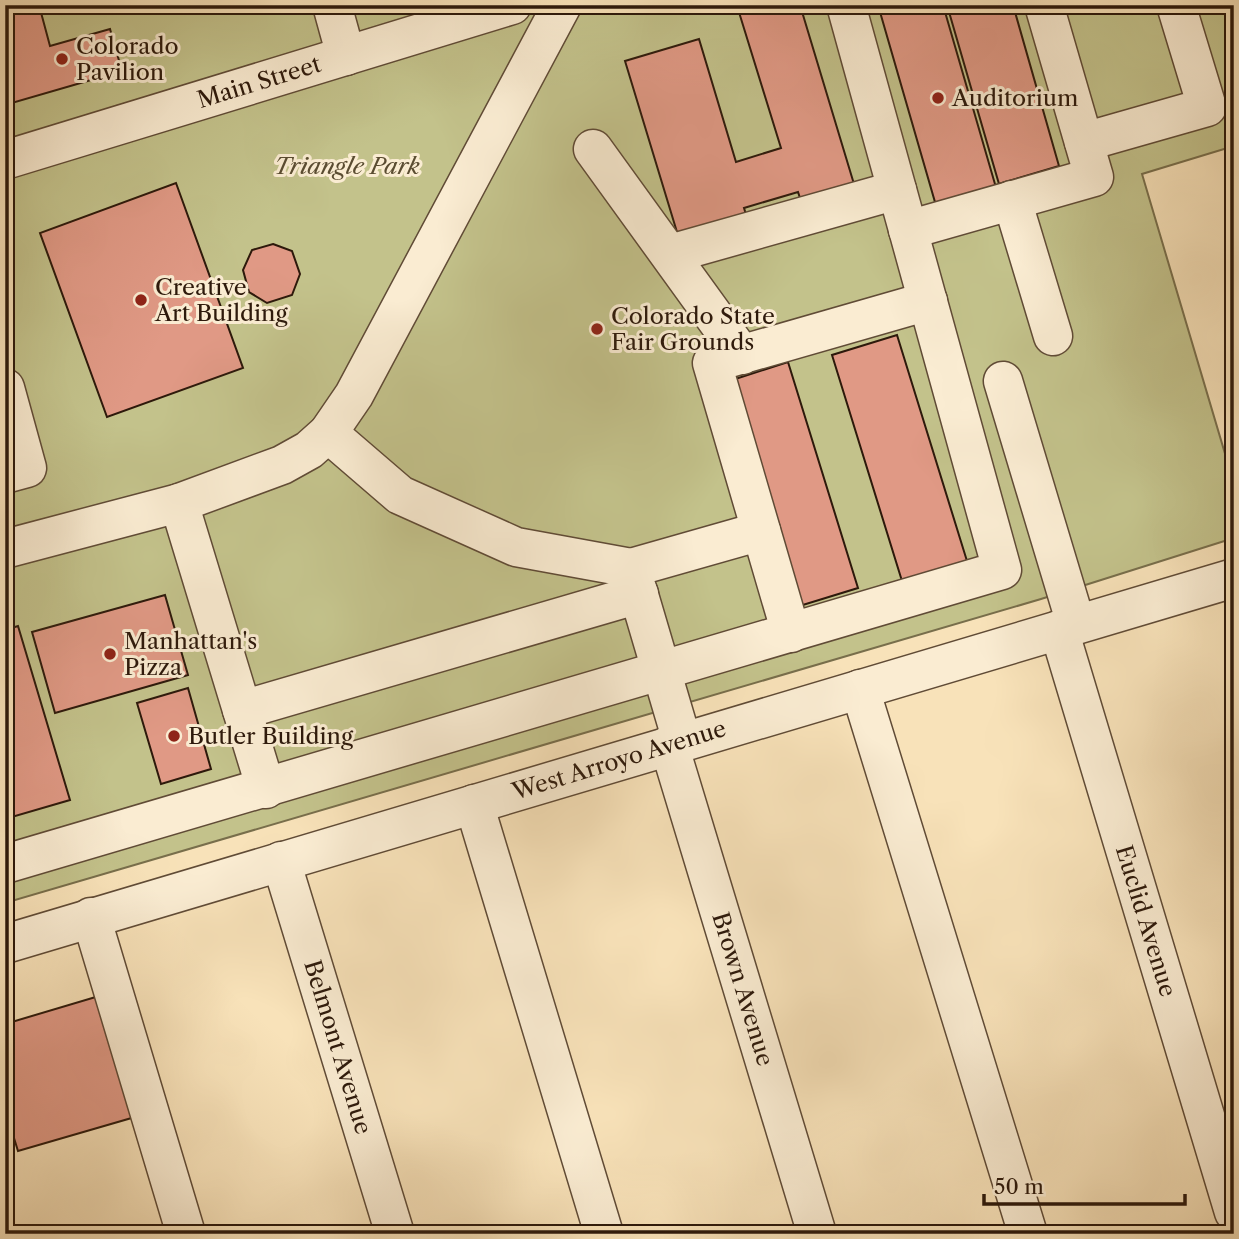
<svg xmlns="http://www.w3.org/2000/svg" width="1239" height="1239" font-family="'Libre Caslon Text',serif">
<style>
.green{fill:#c3c28b;stroke:#786e4b;stroke-width:2}
.building{fill:#e09985;stroke:#2d190b;stroke-width:2}
.lines{fill:none;stroke-linecap:round;stroke-linejoin:round}
.minor-casing{stroke:#604b36;stroke-width:41}
.minor{stroke:#faecd2;stroke-width:38}
.poi-dot{fill:#8f2418;stroke:#faecd2;stroke-width:2.5}
.labels{text-anchor:middle;dominant-baseline:central;stroke-width:6;stroke-linejoin:round;paint-order:stroke}
.poi-label{font-size:23px;fill:#2d190b;stroke:#faecd2;text-anchor:start}
.street-label{font-size:23px;fill:#2d190b;stroke:#faecd2}
.park-label{font-size:23px;font-style:italic;fill:#5a4c31;stroke:#faecd2}
</style>
<rect width="100%" height="100%" fill="#f8e2b9"/>
<filter id="stains"><feTurbulence type="fractalNoise" baseFrequency=".00286" numOctaves="4"/><feColorMatrix values="0 0 0 0 .2 0 0 0 0 .09 0 0 0 0 .02 0 0 0 .5 -.17"/></filter>
<radialGradient id="worn" r=".72"><stop offset=".6" stop-color="#630" stop-opacity="0"/><stop offset="1" stop-color="#630" stop-opacity=".3"/></radialGradient>
<path class="green" d="M 5,5 L 1234,5 L 1234,146 L 1142,174 L 1234,484 L 1234,538 L 1041,599 L 5,903 Z"/>
<g class="building">
<path d="M 5,5 L 39,5 L 50,46 L 110,29 L 122,71 L 5,105 Z"/>
<path d="M 751,5 L 800,5 L 857,194 L 804,210 L 798,192 L 744,208 L 748,221 L 680,242 L 625,61 L 699,39 L 736,162 L 781,148 L 738,9 Z"/>
<path d="M 878,5 L 943,5 L 997,191 L 937,209 Z"/>
<path d="M 947,5 L 1013,5 L 1059,166 L 999,184 Z"/>
<path d="M 176,183 L 243,368 L 107,417 L 40,233 Z"/>
<path d="M 273,244 L 292,251 L 300,274 L 292,295 L 267,303 L 249,292 L 243,270 L 252,250 Z"/>
<path d="M 897,335 L 967,561 L 902,581 L 832,355 Z"/>
<path d="M 788,362 L 858,588 L 793,608 L 723,383 Z"/>
<path d="M 165,595 L 188,675 L 55,713 L 32,632 Z"/>
<path d="M 18,626 L 70,800 L 5,819 L 5,630 Z"/>
<path d="M 188,688 L 211,769 L 161,784 L 137,703 Z"/>
<path d="M 99,996 L 135,1117 L 18,1151 L 5,1109 L 5,1024 Z"/>
</g>
<g class="lines">
<g class="minor-casing">
<g id="minor">
<path d="M 332,5 L 346,56"/>
<path d="M 1084,142 L 1207,107 L 1176,5"/>
<path d="M 593,149 L 742,355"/>
<path d="M 5,160 L 512,5"/>
<path d="M 1012,200 L 1053,336"/>
<path d="M 908,230 L 1094,177 L 1044,5"/>
<path d="M 670,254 L 897,190"/>
<path d="M 1003,381 L 1076,624"/>
<path d="M 5,388 L 27,468 L 5,474"/>
<path d="M 328,433 L 400,495 L 516,547 L 631,568"/>
<path d="M 179,503 L 266,789"/>
<path d="M 5,549 L 179,503 L 282,465 L 309,450 L 328,433 L 354,395 L 562,5"/>
<path d="M 1059,630 L 1234,1212"/>
<path d="M 791,633 L 712,363 L 928,301"/>
<path d="M 860,689 L 1028,1234"/>
<path d="M 242,710 L 639,594"/>
<path d="M 682,741 L 631,568 L 761,531"/>
<path d="M 669,745 L 817,1234"/>
<path d="M 474,804 L 604,1234"/>
<path d="M 281,861 L 395,1234"/>
<path d="M 5,864 L 1002,570 L 846,5"/>
<path d="M 91,917 L 186,1234"/>
<path d="M 5,944 L 1234,578"/>
</g>
</g>
<use href="#minor" class="minor"/>
</g>
<g class="poi-dot">
<circle cx="62" cy="59" r="7"/>
<circle cx="938" cy="98" r="7"/>
<circle cx="141" cy="300" r="7"/>
<circle cx="597" cy="329" r="7"/>
<circle cx="110" cy="654" r="7"/>
<circle cx="174" cy="736" r="7"/>
</g>
<g class="labels">
<g class="poi-label">
<text x="76" y="46">Colorado<tspan x="76" dy="26">Pavilion</tspan></text>
<text x="952" y="98">Auditorium</text>
<text x="155" y="287">Creative<tspan x="155" dy="26">Art Building</tspan></text>
<text x="611" y="316">Colorado State<tspan x="611" dy="26">Fair Grounds</tspan></text>
<text x="124" y="641">Manhattan's<tspan x="124" dy="26">Pizza</tspan></text>
<text x="188" y="736">Butler Building</text>
</g>
<g class="street-label">
<text transform="translate(259 82) rotate(-17)">Main Street</text>
<text transform="translate(619 760) rotate(-17)">West Arroyo Avenue</text>
<text transform="translate(1146 921) rotate(73)">Euclid Avenue</text>
<text transform="translate(743 989) rotate(73)">Brown Avenue</text>
<text transform="translate(338 1047) rotate(73)">Belmont Avenue</text>
</g>
<g class="park-label">
<text x="347" y="166">Triangle Park</text>
</g>
</g>
<rect width="1239" height="1239" fill="none" stroke="#f8e2b9" stroke-width="28"/>
<rect x="7" y="7" width="1225" height="1225" fill="none" stroke="#2d190b" stroke-width="3.5"/>
<rect x="14" y="14" width="1211" height="1211" fill="none" stroke="#2d190b" stroke-width="2"/>
<path d="M984 1194v10h201v-10" fill="none" stroke="#2d190b" stroke-width="3.5"/>
<text x="994" y="1194" font-size="21" fill="#2d190b" stroke="#faecd2" stroke-width="5" paint-order="stroke">50 m</text>
<rect width="100%" height="100%" filter="url(#stains)"/>
<rect width="100%" height="100%" fill="url(#worn)"/>
</svg>
